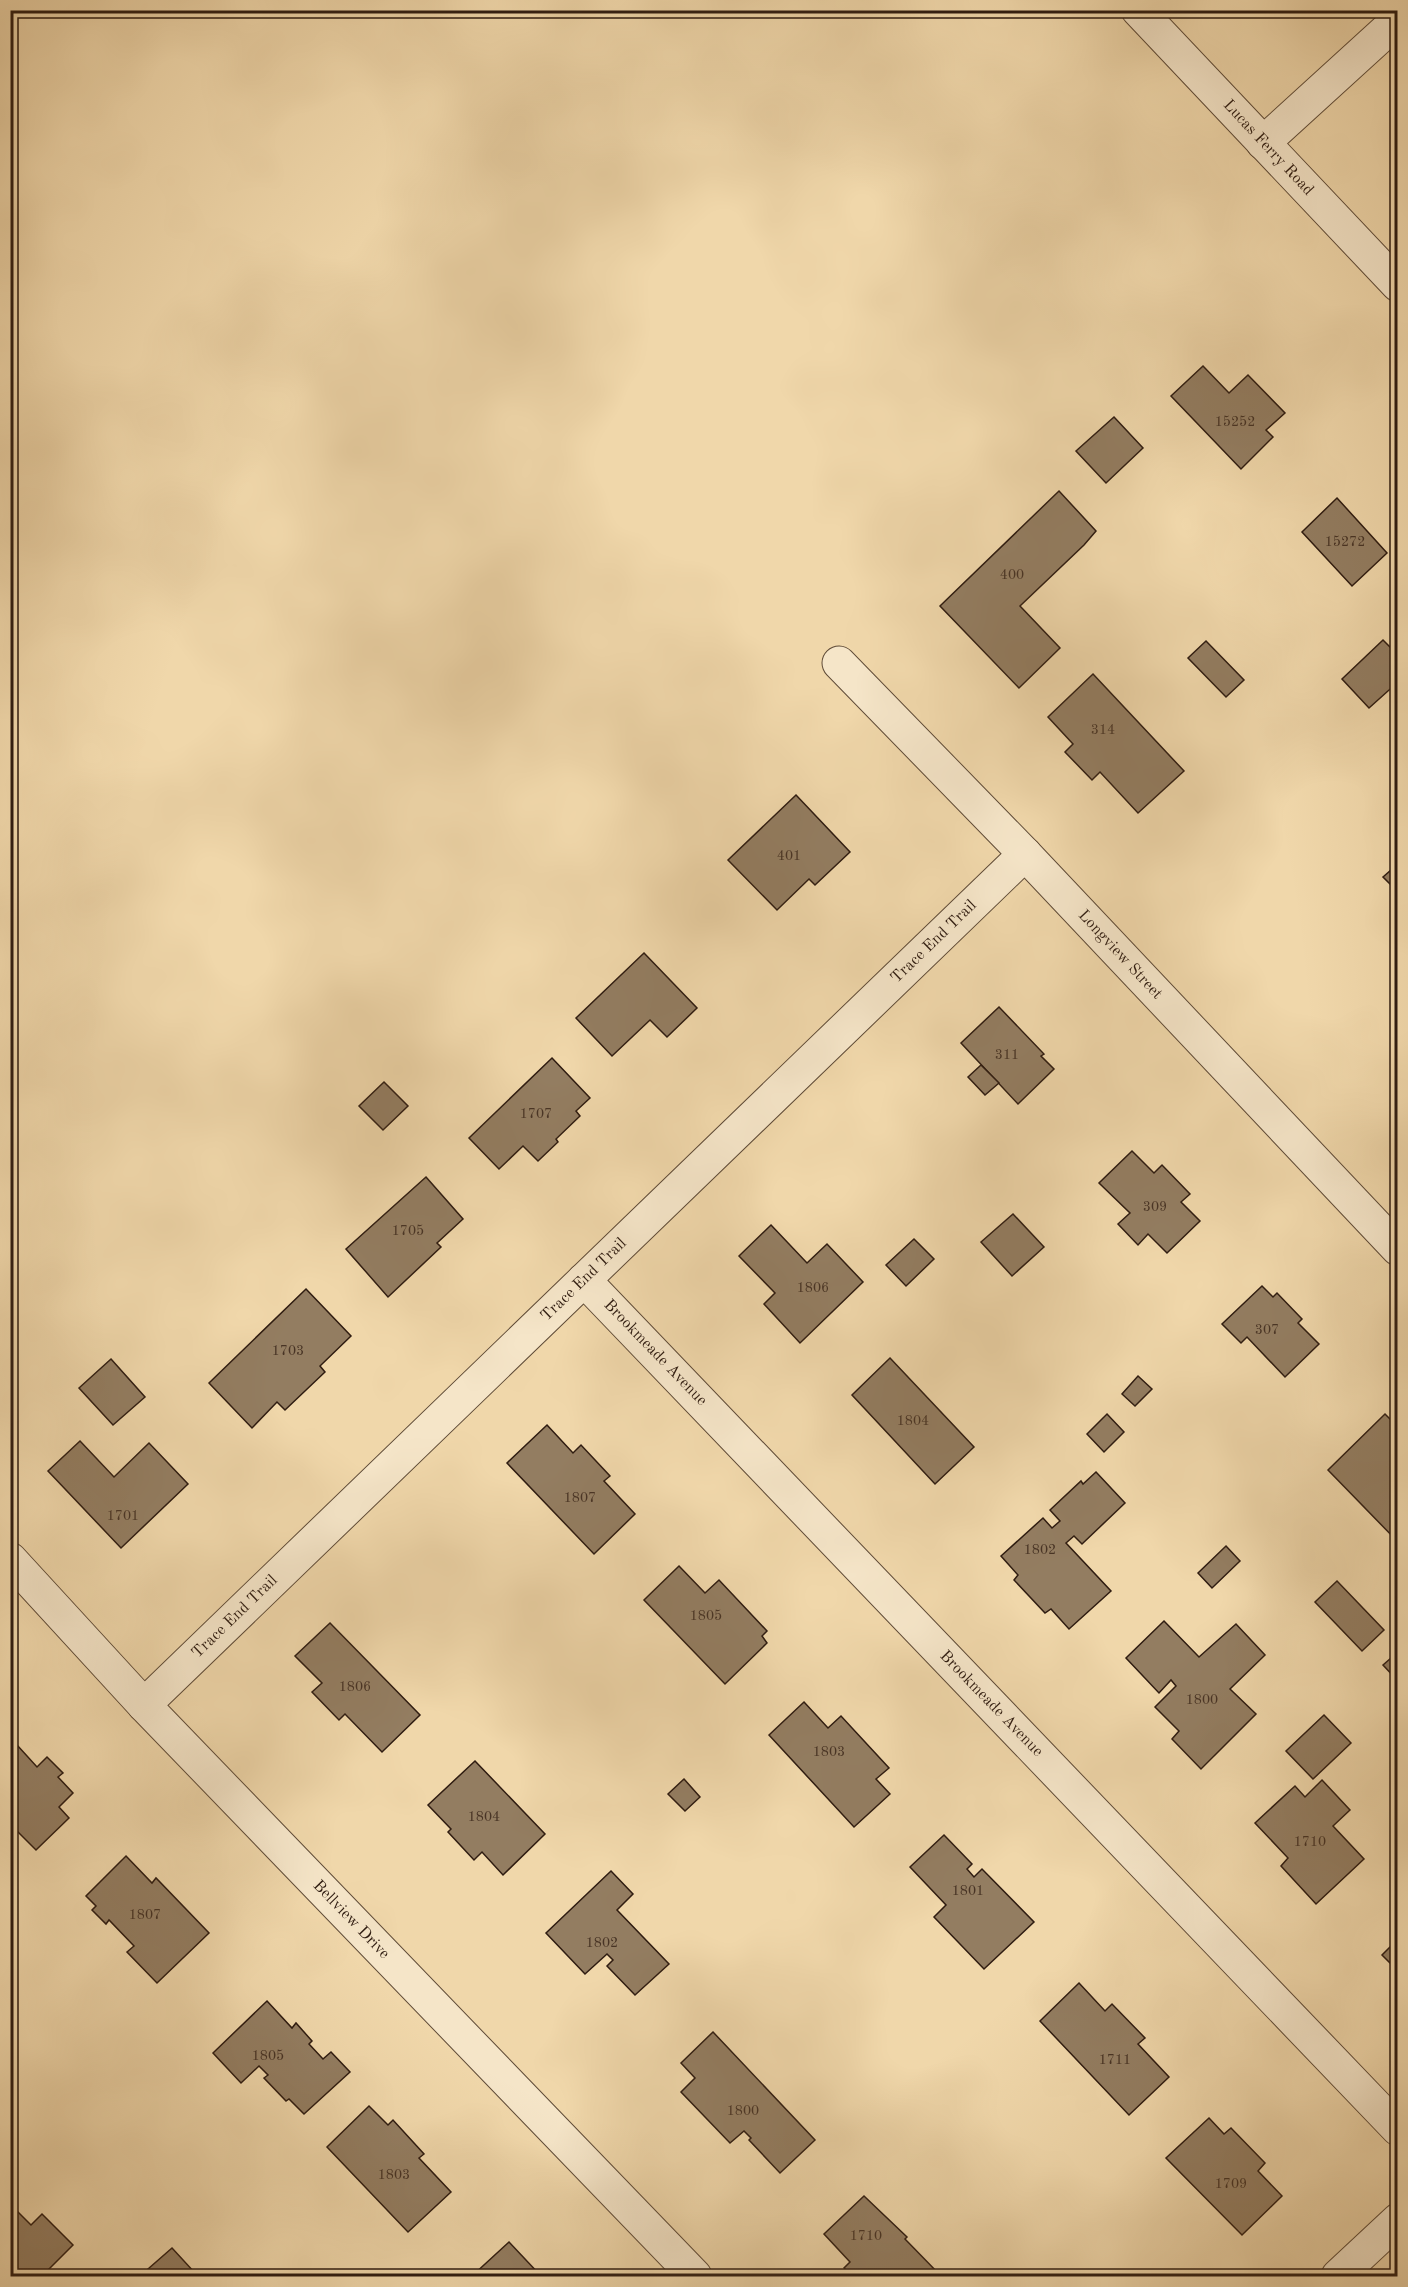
<svg xmlns="http://www.w3.org/2000/svg" width="1408" height="2287" font-family="'Old Standard TT',serif">
<style>
.building{fill:#937d61;stroke:#2f1c11;stroke-width:1.5}
.lines{fill:none;stroke-linecap:round;stroke-linejoin:round}
.minor-casing{stroke:#5f4b37;stroke-width:35}
.tertiary-casing{stroke:#5f4b37;stroke-width:35}
.minor{stroke:#f5e5c8;stroke-width:33}
.tertiary{stroke:#f5e5c8;stroke-width:33}
.labels{text-anchor:middle;dominant-baseline:central;stroke-width:5;stroke-linejoin:round;paint-order:stroke}
.number-label{font-size:14px;fill:#483425}
.street-label{font-size:16px;fill:#2f1c11;stroke:#f5e5c8}
</style>
<rect width="100%" height="100%" fill="#f0d7aa"/>
<filter id="stains"><feTurbulence type="fractalNoise" baseFrequency=".00333" numOctaves="4"/><feColorMatrix values="0 0 0 0 .2 0 0 0 0 .09 0 0 0 0 .02 0 0 0 .5 -.17"/></filter>
<radialGradient id="worn" r=".72"><stop offset=".6" stop-color="#630" stop-opacity="0"/><stop offset="1" stop-color="#630" stop-opacity=".3"/></radialGradient>
<g class="building">
<path d="M 1203,366 L 1229,393 L 1248,375 L 1285,413 L 1266,430 L 1273,437 L 1241,469 L 1171,396 Z"/>
<path d="M 1114,417 L 1143,448 L 1106,483 L 1076,451 Z"/>
<path d="M 1059,491 L 1096,531 L 1084,545 L 1020,606 L 1060,648 L 1019,688 L 940,606 Z"/>
<path d="M 1337,498 L 1387,553 L 1352,586 L 1302,532 Z"/>
<path d="M 1398,623 L 1398,635 L 1391,628 Z"/>
<path d="M 1383,640 L 1398,655 L 1398,682 L 1369,708 L 1342,679 Z"/>
<path d="M 1206,641 L 1244,680 L 1226,697 L 1188,658 Z"/>
<path d="M 1093,674 L 1184,771 L 1138,813 L 1100,772 L 1092,780 L 1065,752 L 1073,744 L 1048,717 Z"/>
<path d="M 796,795 L 850,852 L 815,885 L 809,879 L 777,910 L 728,860 Z"/>
<path d="M 1398,864 L 1398,892 L 1383,877 Z"/>
<path d="M 644,953 L 697,1008 L 667,1037 L 650,1020 L 612,1056 L 576,1018 Z"/>
<path d="M 999,1007 L 1044,1054 L 1041,1056 L 1054,1069 L 1018,1104 L 961,1043 Z"/>
<path d="M 552,1058 L 590,1098 L 576,1111 L 580,1116 L 556,1139 L 558,1142 L 538,1161 L 523,1146 L 499,1169 L 469,1138 Z"/>
<path d="M 981,1065 L 999,1083 L 985,1095 L 968,1077 Z"/>
<path d="M 384,1082 L 408,1106 L 383,1130 L 359,1106 Z"/>
<path d="M 1132,1151 L 1154,1173 L 1162,1165 L 1190,1194 L 1181,1202 L 1200,1221 L 1167,1253 L 1148,1234 L 1138,1245 L 1118,1224 L 1130,1213 L 1099,1183 Z"/>
<path d="M 426,1177 L 463,1219 L 437,1243 L 441,1247 L 388,1297 L 346,1249 Z"/>
<path d="M 1013,1214 L 1044,1247 L 1012,1276 L 981,1242 Z"/>
<path d="M 771,1225 L 807,1263 L 827,1244 L 863,1282 L 800,1343 L 764,1304 L 775,1293 L 739,1256 Z"/>
<path d="M 914,1239 L 934,1259 L 906,1286 L 886,1265 Z"/>
<path d="M 1262,1286 L 1273,1297 L 1277,1293 L 1302,1319 L 1298,1323 L 1319,1344 L 1285,1377 L 1247,1337 L 1241,1343 L 1222,1324 Z"/>
<path d="M 306,1289 L 351,1336 L 320,1366 L 325,1372 L 285,1410 L 277,1402 L 252,1428 L 209,1383 Z"/>
<path d="M 890,1358 L 974,1447 L 935,1484 L 852,1395 Z"/>
<path d="M 111,1359 L 145,1397 L 113,1425 L 79,1388 Z"/>
<path d="M 1138,1376 L 1152,1389 L 1135,1406 L 1122,1394 Z"/>
<path d="M 1107,1414 L 1124,1432 L 1104,1452 L 1087,1434 Z"/>
<path d="M 1385,1414 L 1398,1427 L 1398,1542 L 1328,1470 Z"/>
<path d="M 547,1425 L 573,1453 L 581,1445 L 610,1476 L 604,1481 L 635,1514 L 594,1554 L 507,1463 Z"/>
<path d="M 80,1441 L 114,1477 L 149,1443 L 188,1484 L 121,1548 L 48,1471 Z"/>
<path d="M 1096,1472 L 1125,1503 L 1082,1544 L 1074,1536 L 1066,1543 L 1111,1591 L 1069,1629 L 1051,1609 L 1045,1613 L 1014,1580 L 1018,1575 L 1001,1556 L 1043,1518 L 1052,1528 L 1060,1521 L 1050,1510 L 1081,1481 L 1083,1484 Z"/>
<path d="M 1226,1546 L 1240,1561 L 1212,1588 L 1198,1573 Z"/>
<path d="M 679,1566 L 705,1593 L 719,1580 L 767,1631 L 762,1636 L 767,1643 L 725,1684 L 644,1600 Z"/>
<path d="M 1337,1581 L 1384,1630 L 1362,1651 L 1315,1602 Z"/>
<path d="M 1164,1621 L 1199,1657 L 1236,1624 L 1265,1655 L 1230,1689 L 1256,1714 L 1201,1769 L 1172,1739 L 1179,1731 L 1155,1707 L 1176,1686 L 1171,1680 L 1159,1693 L 1126,1658 Z"/>
<path d="M 330,1623 L 420,1715 L 382,1752 L 345,1714 L 339,1720 L 312,1692 L 322,1683 L 295,1656 Z"/>
<path d="M 1398,1652 L 1398,1680 L 1397,1680 L 1383,1665 Z"/>
<path d="M 804,1702 L 828,1728 L 841,1716 L 889,1768 L 876,1779 L 890,1794 L 854,1827 L 769,1735 Z"/>
<path d="M 1324,1715 L 1351,1743 L 1313,1779 L 1286,1751 Z"/>
<path d="M 17,1745 L 37,1767 L 47,1757 L 63,1773 L 58,1777 L 73,1793 L 59,1807 L 69,1818 L 36,1850 L 10,1824 L 10,1751 Z"/>
<path d="M 475,1761 L 545,1834 L 503,1875 L 482,1852 L 474,1860 L 448,1832 L 451,1829 L 428,1805 Z"/>
<path d="M 684,1779 L 700,1797 L 685,1811 L 668,1794 Z"/>
<path d="M 1322,1780 L 1350,1810 L 1333,1826 L 1364,1859 L 1316,1904 L 1281,1866 L 1288,1858 L 1255,1823 L 1295,1786 L 1305,1797 Z"/>
<path d="M 944,1835 L 972,1864 L 967,1869 L 974,1877 L 982,1869 L 1034,1922 L 984,1969 L 934,1917 L 946,1905 L 910,1867 Z"/>
<path d="M 126,1856 L 152,1883 L 156,1878 L 209,1933 L 157,1983 L 127,1952 L 134,1946 L 109,1920 L 106,1924 L 92,1910 L 96,1906 L 86,1896 Z"/>
<path d="M 611,1871 L 633,1894 L 617,1910 L 669,1964 L 635,1995 L 607,1966 L 613,1960 L 607,1954 L 585,1974 L 546,1933 Z"/>
<path d="M 1398,1939 L 1398,1971 L 1382,1955 Z"/>
<path d="M 1079,1983 L 1105,2011 L 1112,2004 L 1145,2038 L 1138,2044 L 1169,2077 L 1129,2115 L 1040,2021 Z"/>
<path d="M 267,2001 L 292,2028 L 296,2023 L 312,2041 L 309,2044 L 323,2059 L 331,2052 L 350,2072 L 304,2114 L 289,2099 L 286,2101 L 264,2078 L 268,2075 L 259,2066 L 241,2083 L 213,2053 Z"/>
<path d="M 713,2032 L 815,2140 L 780,2173 L 749,2140 L 751,2138 L 744,2131 L 730,2143 L 681,2092 L 695,2078 L 681,2063 Z"/>
<path d="M 369,2106 L 388,2125 L 393,2120 L 424,2154 L 419,2158 L 451,2192 L 408,2232 L 327,2147 Z"/>
<path d="M 1209,2118 L 1224,2134 L 1231,2128 L 1265,2163 L 1258,2171 L 1282,2196 L 1242,2235 L 1166,2158 Z"/>
<path d="M 864,2196 L 907,2237 L 905,2239 L 941,2276 L 853,2276 L 844,2268 L 850,2262 L 824,2234 Z"/>
<path d="M 10,2204 L 31,2225 L 42,2214 L 73,2245 L 42,2276 L 10,2276 Z"/>
<path d="M 509,2242 L 541,2276 L 472,2276 Z"/>
<path d="M 172,2248 L 196,2274 L 193,2276 L 140,2276 Z"/>
</g>
<g class="lines">
<g class="minor-casing">
<g id="minor">
<path d="M 1263,143 L 1398,20"/>
<path d="M 839,663 L 1025,854 L 1398,1249"/>
<path d="M 584,1280 L 1398,2129"/>
<path d="M 10,1559 L 144,1705 L 695,2276"/>
<path d="M 144,1705 L 1025,854"/>
<path d="M 1338,2276 L 1398,2220"/>
</g>
</g>
<g class="tertiary-casing">
<path id="tertiary" d="M 1138,10 L 1398,285"/>
</g>
<use href="#minor" class="minor"/>
<use href="#tertiary" class="tertiary"/>
</g>
<g class="labels">
<g class="number-label">
<text x="1235" y="422">15252</text>
<text x="1345" y="542">15272</text>
<text x="1012" y="575">400</text>
<text x="1103" y="730">314</text>
<text x="789" y="856">401</text>
<text x="1007" y="1055">311</text>
<text x="536" y="1114">1707</text>
<text x="1155" y="1207">309</text>
<text x="408" y="1231">1705</text>
<text x="813" y="1288">1806</text>
<text x="1267" y="1330">307</text>
<text x="288" y="1351">1703</text>
<text x="913" y="1421">1804</text>
<text x="580" y="1498">1807</text>
<text x="123" y="1516">1701</text>
<text x="1040" y="1550">1802</text>
<text x="706" y="1616">1805</text>
<text x="355" y="1687">1806</text>
<text x="1202" y="1700">1800</text>
<text x="829" y="1752">1803</text>
<text x="484" y="1817">1804</text>
<text x="1310" y="1842">1710</text>
<text x="968" y="1891">1801</text>
<text x="145" y="1915">1807</text>
<text x="602" y="1943">1802</text>
<text x="268" y="2056">1805</text>
<text x="1115" y="2060">1711</text>
<text x="743" y="2111">1800</text>
<text x="394" y="2175">1803</text>
<text x="1231" y="2184">1709</text>
<text x="866" y="2236">1710</text>
</g>
<g class="street-label">
<text transform="translate(1268 148) rotate(47)">Lucas Ferry Road</text>
<text transform="translate(934 942) rotate(-44)">Trace End Trail</text>
<text transform="translate(1120 955) rotate(47)">Longview Street</text>
<text transform="translate(584 1280) rotate(-44)">Trace End Trail</text>
<text transform="translate(655 1353) rotate(46)">Brookmeade Avenue</text>
<text transform="translate(235 1617) rotate(-44)">Trace End Trail</text>
<text transform="translate(991 1704) rotate(46)">Brookmeade Avenue</text>
<text transform="translate(351 1920) rotate(46)">Bellview Drive</text>
</g>
</g>
<rect width="1408" height="2287" fill="none" stroke="#f0d7aa" stroke-width="36"/>
<rect x="12" y="12" width="1384" height="2263" fill="none" stroke="#2f1c11" stroke-width="3"/>
<rect x="18" y="18" width="1372" height="2251" fill="none" stroke="#2f1c11" stroke-width="1.5"/>
<rect width="100%" height="100%" filter="url(#stains)"/>
<rect width="100%" height="100%" fill="url(#worn)"/>
</svg>
